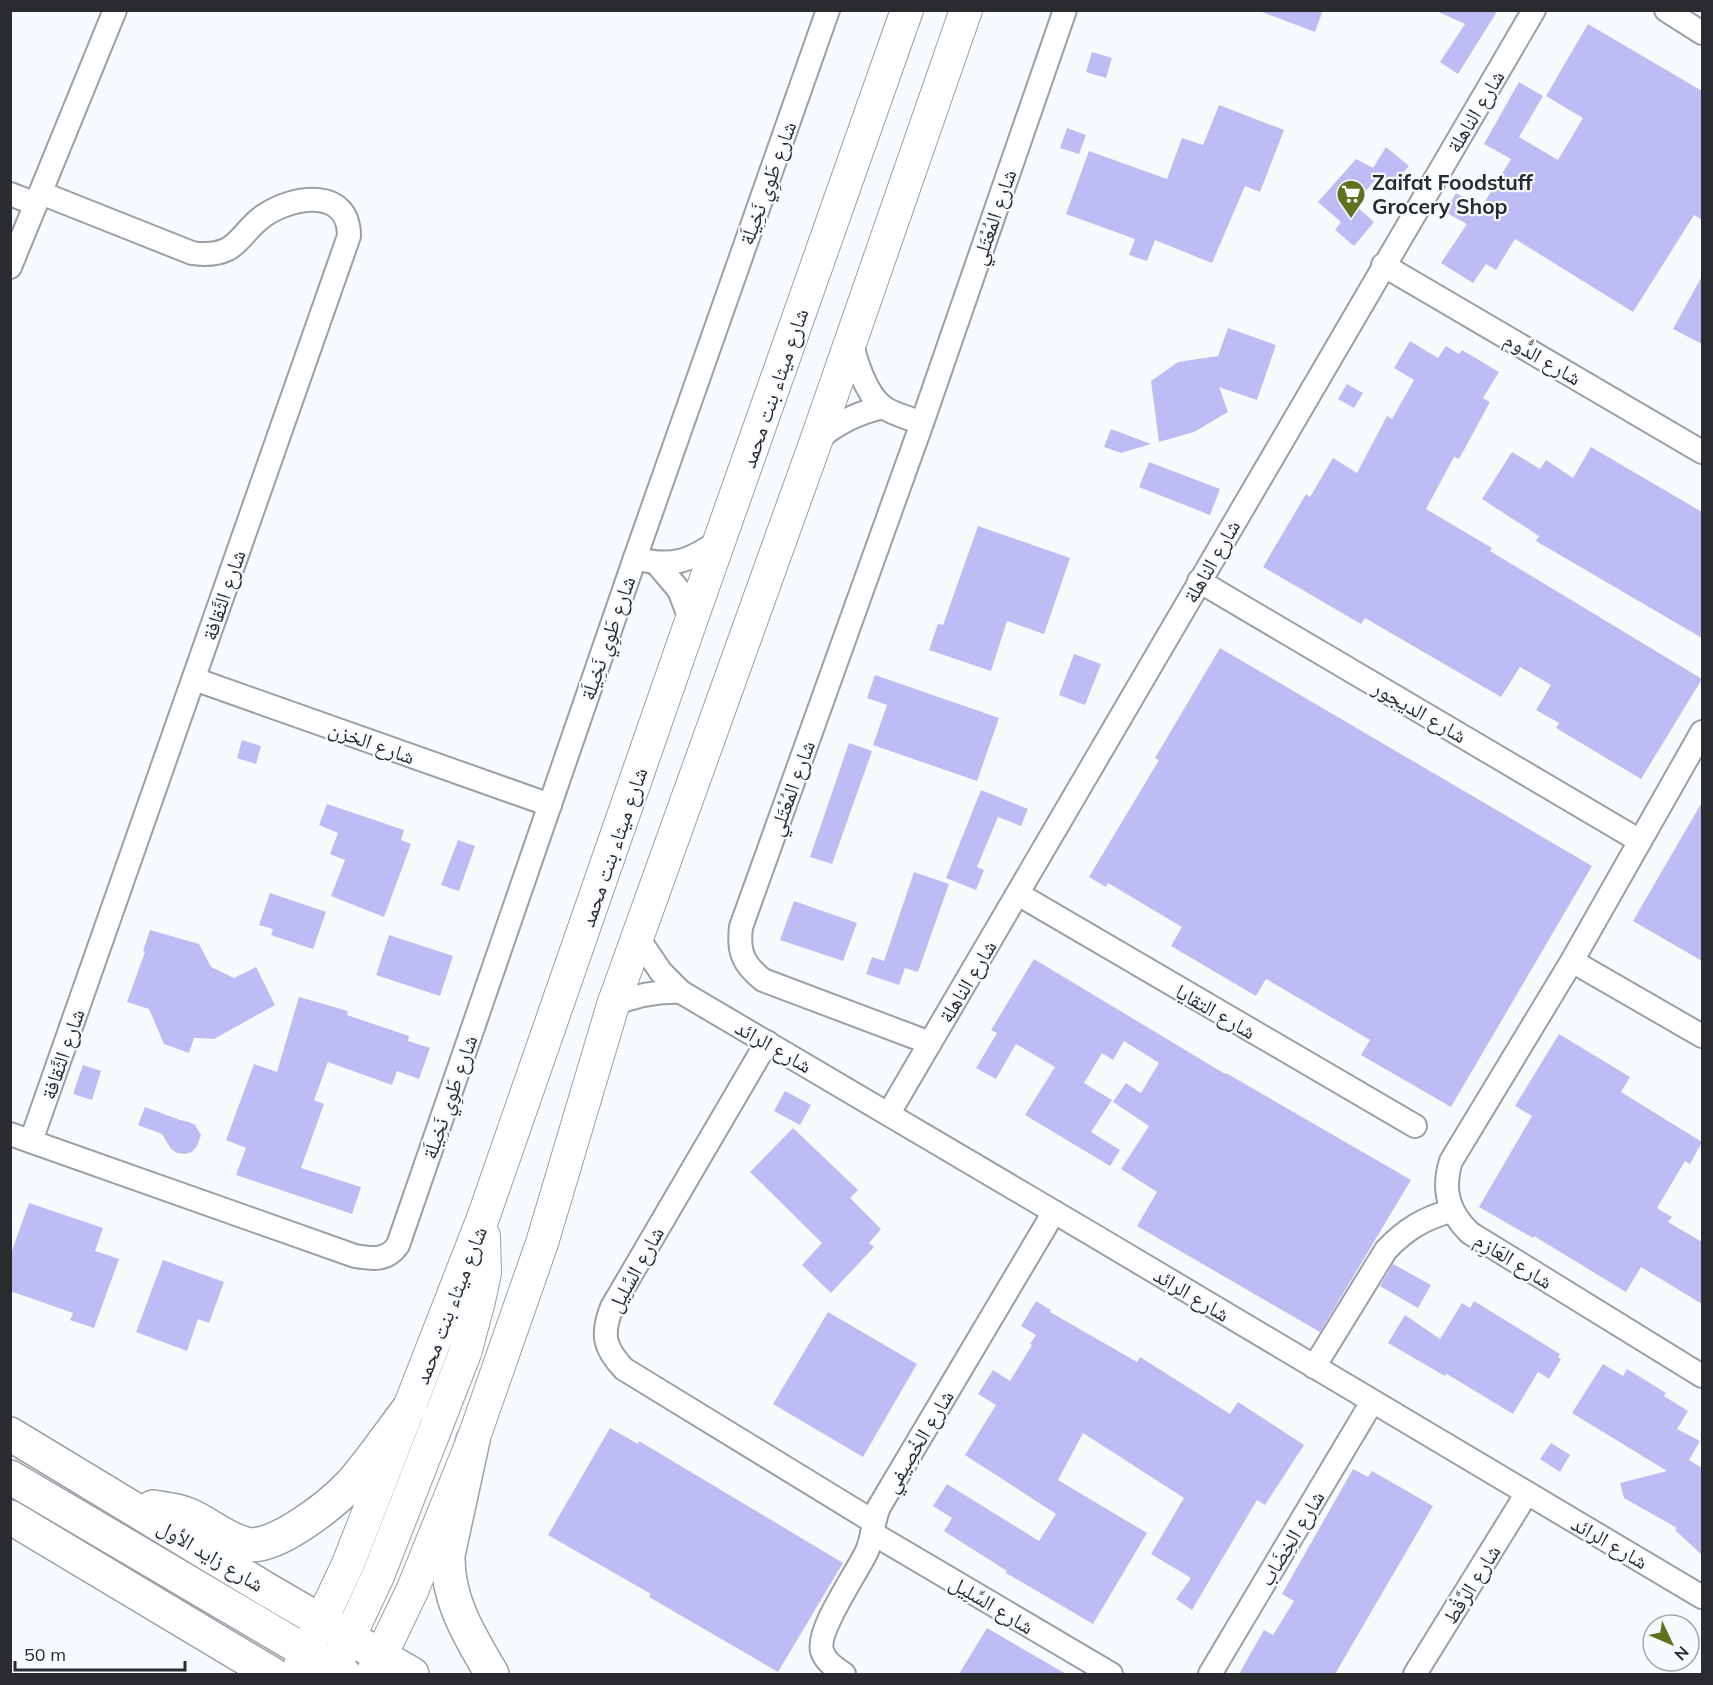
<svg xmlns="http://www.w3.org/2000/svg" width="1713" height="1685" font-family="Mulish,'Noto Naskh Arabic',sans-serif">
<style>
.building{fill:#bebcf4}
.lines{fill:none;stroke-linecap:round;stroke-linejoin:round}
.minor-casing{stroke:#9aa0a6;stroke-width:26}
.secondary-casing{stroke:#9aa0a6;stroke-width:34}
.primary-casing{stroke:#9aa0a6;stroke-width:36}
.minor{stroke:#fff;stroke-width:22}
.secondary{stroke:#fff;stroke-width:32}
.primary{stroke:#fff;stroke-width:33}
.labels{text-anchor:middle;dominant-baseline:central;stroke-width:4.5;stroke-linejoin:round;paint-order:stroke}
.street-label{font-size:21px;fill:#292b2e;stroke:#f8fbfe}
.poi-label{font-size:21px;font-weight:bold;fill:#292b2e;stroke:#f8fbfe;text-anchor:start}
</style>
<rect width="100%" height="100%" fill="#f8fbfe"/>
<g class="building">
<path d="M 1262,10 L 1323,10 L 1315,32 L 1262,12 Z"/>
<path d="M 1434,10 L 1498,10 L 1458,74 L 1440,62 L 1465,24 Z"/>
<path d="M 1588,24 L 1702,91 L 1702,220 L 1694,215 L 1633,312 L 1515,239 L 1496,270 L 1486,264 L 1473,283 L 1441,263 L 1467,224 L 1445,212 L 1456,193 L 1481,208 L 1511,159 L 1484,144 L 1519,82 L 1543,96 L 1519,137 L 1558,160 L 1583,118 L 1546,96 Z"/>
<path d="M 1092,52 L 1112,58 L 1106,78 L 1086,72 Z"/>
<path d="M 1219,105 L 1284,130 L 1260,192 L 1245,186 L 1212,263 L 1155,240 L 1147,261 L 1129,255 L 1135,239 L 1066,214 L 1089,151 L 1167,179 L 1182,138 L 1203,145 Z"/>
<path d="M 1067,128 L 1086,135 L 1079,154 L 1060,148 Z"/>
<path d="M 1386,147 L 1409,166 L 1391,186 L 1379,176 L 1354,204 L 1374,222 L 1354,246 L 1335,230 L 1341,222 L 1318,202 L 1356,159 L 1373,168 Z"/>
<path d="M 1702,276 L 1702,344 L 1673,329 Z"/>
<path d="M 1228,328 L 1276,345 L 1257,400 L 1219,387 L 1228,412 L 1194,432 L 1159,442 L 1151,381 L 1178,362 L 1218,356 Z"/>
<path d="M 1410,341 L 1438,358 L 1446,346 L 1459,354 L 1462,350 L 1499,372 L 1483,398 L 1490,402 L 1459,459 L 1454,457 L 1426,509 L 1492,548 L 1490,551 L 1702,679 L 1641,779 L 1556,728 L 1559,723 L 1536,710 L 1551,685 L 1520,667 L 1501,697 L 1365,618 L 1361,624 L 1263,567 L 1306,494 L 1310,497 L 1333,458 L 1357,473 L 1387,416 L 1392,419 L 1414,380 L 1394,368 Z"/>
<path d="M 1347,384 L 1363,393 L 1354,408 L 1338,399 Z"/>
<path d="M 1111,429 L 1151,444 L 1121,453 L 1104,447 Z"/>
<path d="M 1591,447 L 1702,512 L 1702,638 L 1536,541 L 1539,536 L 1482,499 L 1512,452 L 1540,469 L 1546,460 L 1573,478 Z"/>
<path d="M 1149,462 L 1220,489 L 1210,515 L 1139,487 Z"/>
<path d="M 978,526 L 1070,558 L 1044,634 L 1007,621 L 991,671 L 929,650 L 938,624 L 943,625 Z"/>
<path d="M 1220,648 L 1592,866 L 1451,1107 L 1361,1055 L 1370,1040 L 1266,979 L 1256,996 L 1171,946 L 1182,927 L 1108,883 L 1106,887 L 1089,877 L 1159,760 L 1155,758 Z"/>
<path d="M 1074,654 L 1101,664 L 1085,705 L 1059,695 Z"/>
<path d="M 875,675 L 999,718 L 977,781 L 873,745 L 887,705 L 867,698 Z"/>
<path d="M 242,740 L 261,746 L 256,764 L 237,758 Z"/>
<path d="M 849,743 L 872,751 L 832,864 L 810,857 Z"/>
<path d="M 981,790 L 1028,809 L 1021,826 L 998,817 L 977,867 L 984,870 L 976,890 L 946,878 Z"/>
<path d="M 1702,802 L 1702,961 L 1633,921 Z"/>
<path d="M 327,804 L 404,830 L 401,840 L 411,844 L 384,917 L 331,896 L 345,860 L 330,854 L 338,833 L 319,825 Z"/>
<path d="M 458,840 L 475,846 L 459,891 L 441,885 Z"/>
<path d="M 914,872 L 949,884 L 918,972 L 905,968 L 899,985 L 866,974 L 872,957 L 884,961 Z"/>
<path d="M 270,893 L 326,912 L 313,949 L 271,935 L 273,929 L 259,925 Z"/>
<path d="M 794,901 L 857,923 L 843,961 L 780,940 Z"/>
<path d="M 150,930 L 199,944 L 211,967 L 234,978 L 256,967 L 275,1005 L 214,1039 L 194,1038 L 189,1053 L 164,1044 L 149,1009 L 127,1002 L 145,952 L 143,951 Z"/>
<path d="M 389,935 L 453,956 L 440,996 L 376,975 Z"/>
<path d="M 1034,959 L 1225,1074 L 1226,1073 L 1411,1180 L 1320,1332 L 1137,1226 L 1157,1192 L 1121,1169 L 1149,1126 L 1113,1102 L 1126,1083 L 1141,1093 L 1159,1063 L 1124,1041 L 1113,1060 L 1102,1053 L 1084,1083 L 1112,1100 L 1091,1132 L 1120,1150 L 1110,1166 L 1025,1115 L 1055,1067 L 1016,1044 L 996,1079 L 976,1068 L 997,1033 L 991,1030 Z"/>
<path d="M 299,997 L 348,1011 L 347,1015 L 409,1036 L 408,1041 L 430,1048 L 419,1079 L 397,1071 L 392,1085 L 328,1062 L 314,1100 L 324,1104 L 301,1168 L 361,1187 L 352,1214 L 236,1175 L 246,1148 L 226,1140 L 254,1064 L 277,1072 Z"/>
<path d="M 1559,1034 L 1630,1077 L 1621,1092 L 1702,1142 L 1690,1164 L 1685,1161 L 1657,1208 L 1672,1217 L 1668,1222 L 1702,1242 L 1702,1304 L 1641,1267 L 1626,1292 L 1534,1236 L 1533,1238 L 1479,1207 L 1532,1116 L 1515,1106 Z"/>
<path d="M 83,1065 L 101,1071 L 92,1100 L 73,1094 Z"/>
<path d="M 785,1091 L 811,1105 L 800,1125 L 774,1111 Z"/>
<path d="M 145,1107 L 180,1120 L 189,1122 L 195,1125 L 201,1135 L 197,1146 L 192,1152 L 185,1154 L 177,1153 L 171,1149 L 162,1134 L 138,1125 Z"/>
<path d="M 793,1128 L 858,1190 L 850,1198 L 881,1229 L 869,1243 L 874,1247 L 831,1293 L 802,1265 L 822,1243 L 750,1172 Z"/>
<path d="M 29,1203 L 103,1228 L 95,1251 L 119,1259 L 94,1328 L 70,1320 L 73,1313 L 10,1291 L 10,1256 Z"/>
<path d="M 163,1260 L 224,1282 L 209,1323 L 198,1319 L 187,1351 L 136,1332 Z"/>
<path d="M 1393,1264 L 1431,1285 L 1418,1308 L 1380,1286 Z"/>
<path d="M 1036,1301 L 1051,1310 L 1050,1312 L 1137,1362 L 1140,1357 L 1230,1414 L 1238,1402 L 1304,1445 L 1265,1505 L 1257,1500 L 1192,1610 L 1176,1599 L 1191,1578 L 1151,1554 L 1184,1498 L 1083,1433 L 1058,1480 L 1147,1533 L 1093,1624 L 1006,1573 L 1007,1571 L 944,1531 L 952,1518 L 933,1506 L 947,1484 L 1039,1541 L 1056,1514 L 965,1455 L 996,1405 L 978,1394 L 993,1370 L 1010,1381 L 1032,1345 L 1030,1344 L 1036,1335 L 1021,1326 Z"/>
<path d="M 1474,1301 L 1560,1354 L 1558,1357 L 1561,1359 L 1549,1379 L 1538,1372 L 1513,1414 L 1447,1374 L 1445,1376 L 1388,1343 L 1405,1315 L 1440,1339 L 1462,1303 L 1470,1308 Z"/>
<path d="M 828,1312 L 917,1364 L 863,1457 L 773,1404 Z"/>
<path d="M 1603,1364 L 1623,1376 L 1627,1369 L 1666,1393 L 1664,1396 L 1688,1411 L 1677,1429 L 1700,1441 L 1689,1460 L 1702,1468 L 1702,1555 L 1675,1530 L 1677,1528 L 1624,1498 L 1620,1483 L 1667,1471 L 1572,1413 Z"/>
<path d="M 610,1428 L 638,1444 L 639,1441 L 843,1563 L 778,1672 L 649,1597 L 651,1594 L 548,1535 Z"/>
<path d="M 1551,1443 L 1570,1455 L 1560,1472 L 1540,1459 Z"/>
<path d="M 1353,1469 L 1368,1477 L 1372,1471 L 1433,1506 L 1335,1674 L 1239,1674 L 1264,1630 L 1273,1635 L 1294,1601 L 1282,1594 Z"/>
<path d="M 987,1628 L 1066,1674 L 959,1674 Z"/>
</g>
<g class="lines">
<g class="minor-casing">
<g id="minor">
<path d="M 1666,10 L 1702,33"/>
<path d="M 10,194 L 36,204"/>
<path d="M 1383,265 L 1702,452"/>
<path d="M 10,267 L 115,10"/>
<path d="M 851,339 C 855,359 865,393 883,407 C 891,413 911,419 922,423"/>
<path d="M 816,441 C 836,423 857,413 883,407"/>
<path d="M 635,558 C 671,568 689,562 720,540"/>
<path d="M 657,564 L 679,590 L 691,621"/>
<path d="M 1199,581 L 1640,841"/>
<path d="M 194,679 L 550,805"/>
<path d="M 1702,732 L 1572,961 L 1451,1161 C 1442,1190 1448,1212 1470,1233 L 1702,1376"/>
<path d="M 1018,894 L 1415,1126"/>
<path d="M 638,938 L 661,972 L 681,992 C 1023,1191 1361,1396 1702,1597"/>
<path d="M 1572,961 L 1702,1036"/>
<path d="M 613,1005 C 636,995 657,991 681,992"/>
<path d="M 767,1042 L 612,1307 C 601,1334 604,1348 624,1369 L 874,1522"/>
<path d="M 930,1043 L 763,980 C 743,964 738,952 741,927 L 922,423 L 1065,10"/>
<path d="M 889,1113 C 1105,746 1317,377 1534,10"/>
<path d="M 10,1134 L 355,1256 C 373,1259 387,1261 398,1245 L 635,558 L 828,10"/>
<path d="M 31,1141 L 349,236 C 349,187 293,196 265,215 C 250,224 242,241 228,249 C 216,255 205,255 192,253 L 41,193"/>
<path d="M 1314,1367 L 1386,1250 C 1405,1230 1424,1218 1451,1211"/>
<path d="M 872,1533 L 1111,1674"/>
<path d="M 844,1674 C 836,1669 825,1661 822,1651 C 816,1630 857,1573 867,1551 C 873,1537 873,1521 879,1507 L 1054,1212"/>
<path d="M 1210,1674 L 1372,1402"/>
<path d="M 1415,1674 L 1527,1493"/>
</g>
</g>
<g class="secondary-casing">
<g id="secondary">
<path d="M 296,1674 L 348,1564 L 483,1218 L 691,621 L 907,10"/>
<path d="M 332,1674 L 378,1576 L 465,1353 L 479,1301 L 485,1273 L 484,1236"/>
<path d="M 372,1674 L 412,1591 L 473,1440 L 542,1243 L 613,1005 L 816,441 L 966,10"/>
</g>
</g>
<g class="primary-casing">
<g id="primary">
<path d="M 10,1434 L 271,1592 L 412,1674"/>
<path d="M 473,1440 L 448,1555 C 447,1601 470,1636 492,1674"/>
<path d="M 10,1477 L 344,1674"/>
<path d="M 153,1507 C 165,1509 177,1510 189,1515 C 208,1523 225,1539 246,1544 C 274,1551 332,1504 351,1484 C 372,1460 390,1433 410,1407"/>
<path d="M 10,1517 L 272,1674"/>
</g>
</g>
<use href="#minor" class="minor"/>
<use href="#secondary" class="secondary"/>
<use href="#primary" class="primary"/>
</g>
<defs>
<g id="supermarket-pin" transform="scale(1.5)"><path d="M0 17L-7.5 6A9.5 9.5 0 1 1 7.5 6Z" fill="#5e7220" stroke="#f8fbfe"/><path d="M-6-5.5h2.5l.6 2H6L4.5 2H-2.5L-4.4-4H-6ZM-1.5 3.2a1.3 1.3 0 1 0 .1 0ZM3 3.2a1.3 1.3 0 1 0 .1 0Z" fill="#fff"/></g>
</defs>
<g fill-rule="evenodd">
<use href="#supermarket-pin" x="1351" y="194"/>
</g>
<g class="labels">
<g class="street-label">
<text transform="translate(1475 111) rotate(-59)">شارع الناهلة</text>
<text transform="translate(767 183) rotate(-70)">شارع طَوِي نَخِيلَة</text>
<text transform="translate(993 217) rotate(-71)">شارع المُعْتَلي</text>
<text transform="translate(1543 358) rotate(30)">شارع الدُّوم</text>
<text transform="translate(774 388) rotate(-71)">شارع ميثاء بنت محمد</text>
<text transform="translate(1211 561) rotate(-60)">شارع الناهلة</text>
<text transform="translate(223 595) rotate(-71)">شارع الثَّقافة</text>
<text transform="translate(607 638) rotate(-71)">شارع طَوِي نَخِيلَة</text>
<text transform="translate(1420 711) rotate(30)">شارع الديجور</text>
<text transform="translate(372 742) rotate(20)">شارع الخزن</text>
<text transform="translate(791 788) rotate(-70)">شارع المُعْتَلي</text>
<text transform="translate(613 847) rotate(-71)">شارع ميثاء بنت محمد</text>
<text transform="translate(967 981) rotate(-59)">شارع الناهلة</text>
<text transform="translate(1216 1011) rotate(30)">شارع التقايا</text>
<text transform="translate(774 1046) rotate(30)">شارع الرائد</text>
<text transform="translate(62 1054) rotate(-71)">شارع الثَّقافة</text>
<text transform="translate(449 1097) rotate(-71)">شارع طَوِي نَخِيلَة</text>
<text transform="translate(1514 1260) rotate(32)">شارع العَازِم</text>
<text transform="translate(635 1269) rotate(-61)">شارع السِّلِيل</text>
<text transform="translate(1192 1294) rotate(31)">شارع الرائد</text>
<text transform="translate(450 1305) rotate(-69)">شارع ميثاء بنت محمد</text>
<text transform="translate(918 1441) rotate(-59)">شارع الخْصِيفي</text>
<text transform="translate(1291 1538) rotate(-59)">شارع الخِضَاب</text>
<text transform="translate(1610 1542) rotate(30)">شارع الرائد</text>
<text transform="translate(211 1555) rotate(31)">شارع زايد الأول</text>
<text transform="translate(1471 1584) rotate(-58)">شارع الرَّقْط</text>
<text transform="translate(992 1604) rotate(31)">شارع السِّلِيل</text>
</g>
<g class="poi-label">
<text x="1372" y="182">Zaifat Foodstuff<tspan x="1372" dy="24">Grocery Shop</tspan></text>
</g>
</g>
<rect width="1713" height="1685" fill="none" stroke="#292b2e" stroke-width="24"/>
<g transform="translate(1671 1643) rotate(134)"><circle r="28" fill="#f8fbfe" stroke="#a5a8ab" stroke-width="1.5"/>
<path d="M0-4.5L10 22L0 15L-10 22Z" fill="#5e7220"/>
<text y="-9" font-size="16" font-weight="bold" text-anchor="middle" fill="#292b2e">N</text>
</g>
<path d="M15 1661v9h170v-9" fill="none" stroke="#292b2e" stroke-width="3"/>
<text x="24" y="1661" font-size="18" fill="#292b2e" stroke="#f8fbfe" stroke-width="4.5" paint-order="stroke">50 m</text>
</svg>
